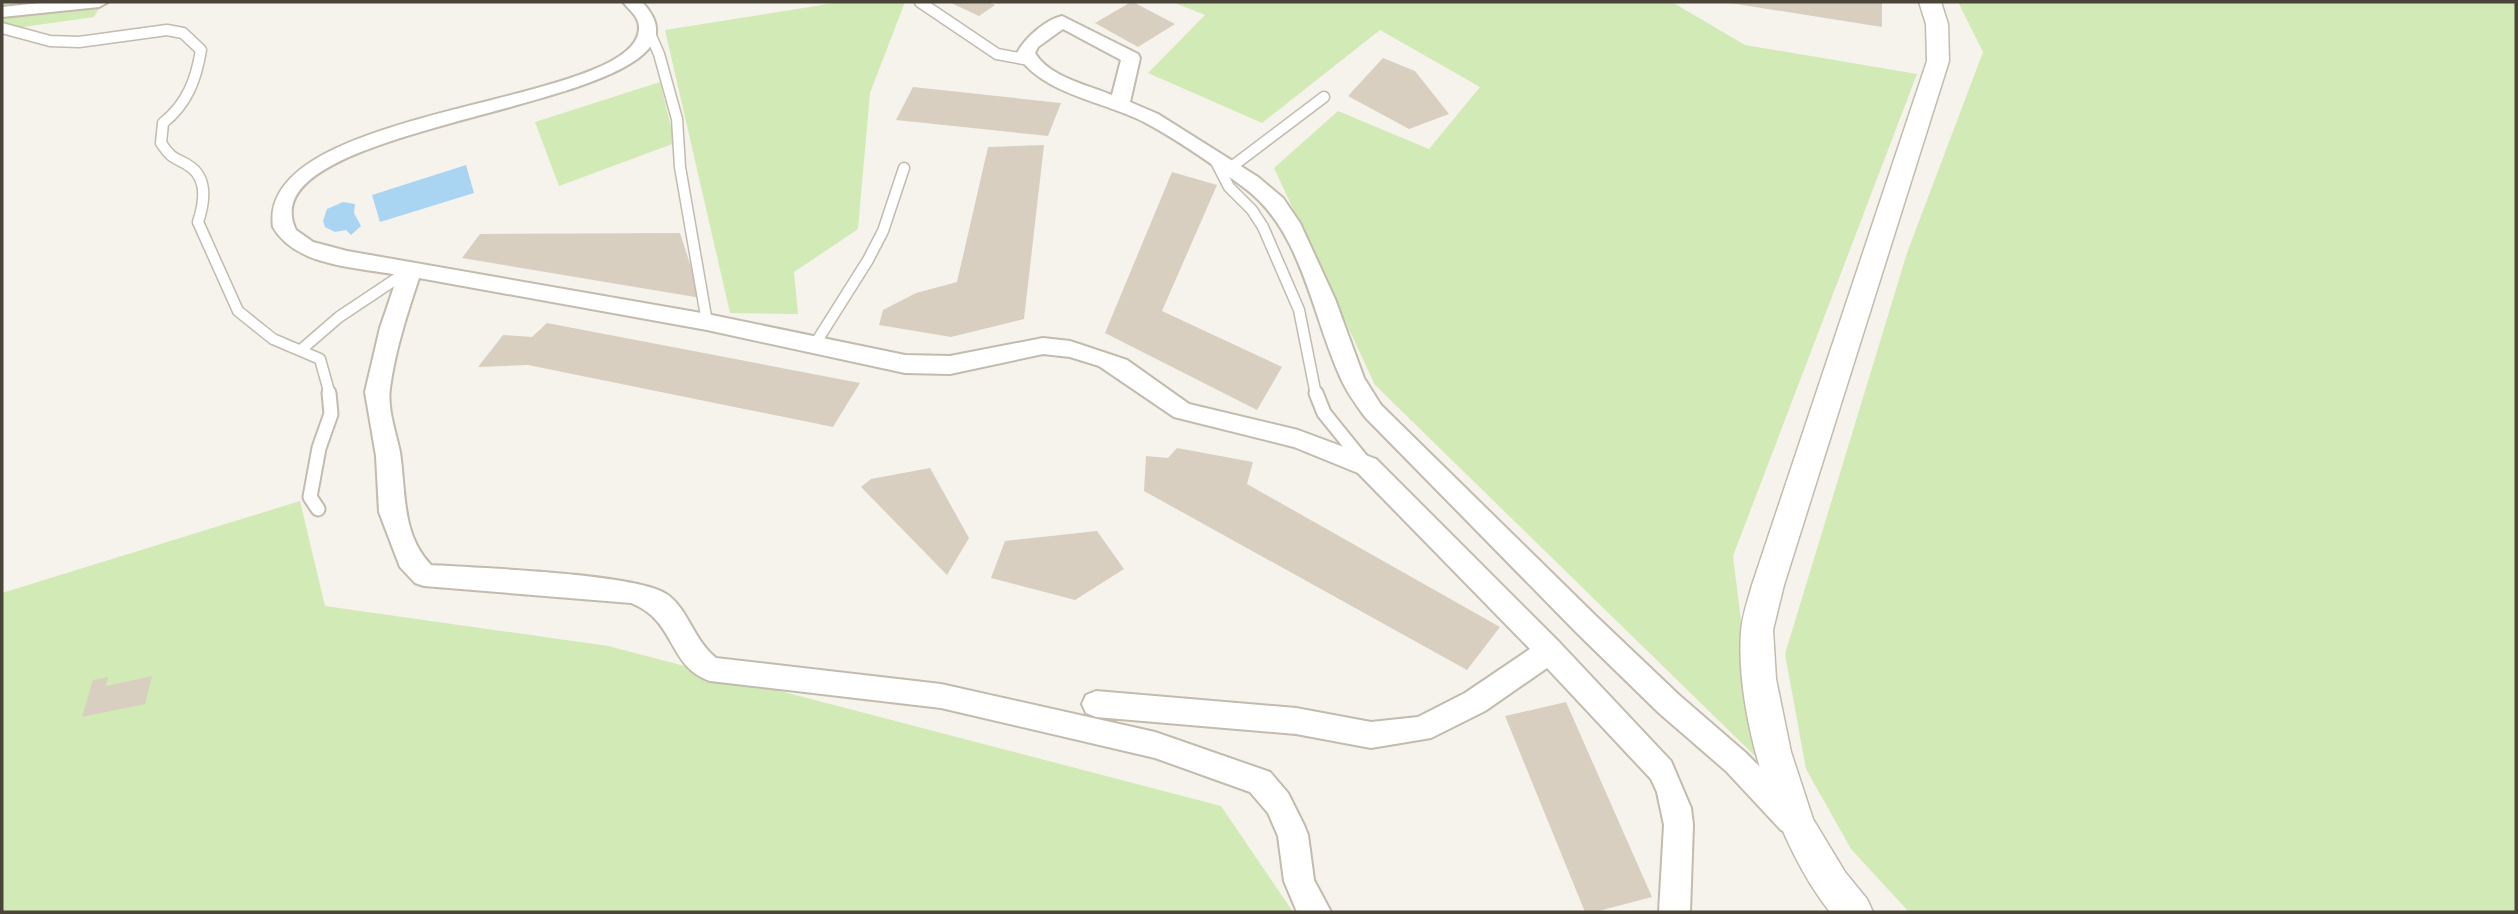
<svg xmlns="http://www.w3.org/2000/svg" width="2518" height="914" font-family="'Noto Sans',sans-serif">
<style>
.green{fill:#d2eab5}
.water{fill:#a9d4f2}
.building{fill:#d8cfc1}
.lines{fill:none;stroke-linecap:round;stroke-linejoin:round}
.service-far1-casing{stroke:#c2bbae;stroke-width:13}
.service-casing{stroke:#c2bbae;stroke-width:17}
.minor-casing{stroke:#c2bbae;stroke-width:4}
.tertiary-casing{stroke:#c2bbae;stroke-width:3}
.service-far1{stroke:#fff;stroke-width:10}
.service{stroke:#fff;stroke-width:13}
.minor{fill:#fff;fill-rule:evenodd}
.tertiary{fill:#fff;fill-rule:evenodd}
</style>
<rect width="100%" height="100%" fill="#f6f3ec"/>
<g class="green">
<path d="M 2,2 L 103,2 L 94,17 L 2,30 Z"/>
<path d="M 841,2 L 905,2 L 870,93 L 858,229 L 794,272 L 798,314 L 730,313 L 665,30 Z"/>
<path d="M 1172,2 L 1672,2 L 1745,45 L 1917,74 L 1733,556 L 1758,759 L 1375,385 L 1274,168 L 1338,111 L 1429,149 L 1480,87 L 1380,30 L 1262,123 L 1148,73 L 1205,15 Z"/>
<path d="M 1958,2 L 2516,2 L 2516,912 L 1909,912 L 1851,849 L 1806,769 L 1785,654 L 1907,253 L 1983,52 Z"/>
<path d="M 660,82 L 675,143 L 559,186 L 535,122 Z"/>
<path d="M 300,501 L 325,606 L 608,646 L 1221,806 L 1293,912 L 2,912 L 2,593 Z"/>
</g>
<g class="water">
<path d="M 466,165 L 474,193 L 380,222 L 372,195 Z"/>
<path d="M 343,202 L 355,204 L 354,213 L 361,226 L 351,235 L 346,230 L 335,232 L 325,227 L 323,221 L 327,209 Z"/>
</g>
<g class="building">
<path d="M 949,2 L 988,2 L 995,5 L 979,16 Z"/>
<path d="M 1131,2 L 1133,2 L 1175,24 L 1138,47 L 1095,23 Z"/>
<path d="M 1731,2 L 1882,2 L 1882,27 L 1730,3 Z"/>
<path d="M 1383,58 L 1415,71 L 1449,114 L 1409,129 L 1348,96 Z"/>
<path d="M 913,87 L 1061,103 L 1048,136 L 896,120 Z"/>
<path d="M 1044,145 L 1024,319 L 951,337 L 879,325 L 883,310 L 916,293 L 957,282 L 988,147 Z"/>
<path d="M 1172,172 L 1217,185 L 1162,311 L 1282,367 L 1257,410 L 1105,333 Z"/>
<path d="M 680,233 L 701,298 L 462,258 L 480,234 Z"/>
<path d="M 547,323 L 860,383 L 833,427 L 528,365 L 478,367 L 503,335 L 532,337 Z"/>
<path d="M 1177,448 L 1253,462 L 1247,484 L 1500,627 L 1467,670 L 1144,491 L 1146,456 L 1168,458 Z"/>
<path d="M 930,468 L 969,538 L 947,575 L 861,487 L 871,479 Z"/>
<path d="M 1097,531 L 1124,569 L 1075,600 L 991,578 L 1005,541 Z"/>
<path d="M 152,676 L 145,704 L 82,717 L 93,680 L 108,677 L 106,686 Z"/>
<path d="M 1566,702 L 1652,897 L 1595,912 L 1585,912 L 1505,716 Z"/>
</g>
<g class="lines">
<g class="service-far1-casing">
<g id="service-far1">
<path d="M 920,2 L 997,54 L 1029,60"/>
<path d="M 2,28 L 50,41 L 79,42 L 167,30 L 183,33 L 201,50 C 196,80 187,104 163,123 L 161,143 C 175,164 177,156 192,168 C 208,181 204,204 198,222 L 238,311 L 273,339 L 320,359 L 330,395"/>
<path d="M 648,29 L 659,54 L 677,119 L 680,167 L 707,322"/>
<path d="M 1215,160 L 1229,187 L 1252,210 L 1263,227 L 1299,310 L 1316,395"/>
<path d="M 1230,168 L 1324,97"/>
<path d="M 815,344 L 868,260 L 883,231 L 904,168"/>
<path d="M 302,349 L 339,317 L 408,271"/>
</g>
</g>
<g class="service-casing">
<g id="service">
<path d="M 1316,393 L 1324,413 L 1362,460"/>
<path d="M 318,509 L 310,497 L 319,448 L 331,414 L 329,393"/>
</g>
</g>
<g class="minor-casing">
<g id="minor">
<path d="M 49,2 L 108,2 L 99,7 L 2,17 L 2,7 Z"/>
<path d="M 623,2 L 642,2 C 746,111 240,114 296,230 L 313,242 L 347,251 L 707,314 L 905,355 L 950,356 L 1043,338 L 1070,341 L 1127,360 L 1189,404 L 1298,430 L 1376,459 L 1560,643 L 1671,761 L 1691,808 L 1693,825 L 1690,912 L 1659,912 L 1664,825 L 1657,792 L 1651,779 L 1547,668 L 1485,711 L 1431,738 L 1371,748 L 1296,734 L 1096,717 L 1086,713 L 1082,704 L 1086,695 L 1096,691 L 1296,708 L 1371,722 L 1418,717 L 1465,693 L 1530,649 L 1358,473 L 1294,447 L 1174,417 L 1099,366 L 1070,357 L 1043,354 L 950,374 L 905,373 L 707,330 L 419,278 C 407,314 395,351 390,388 C 387,408 396,433 400,452 C 406,492 401,534 431,565 C 475,568 639,573 668,595 C 689,611 693,639 716,658 L 941,684 L 1155,732 L 1270,772 L 1288,793 L 1304,825 L 1308,835 L 1314,880 L 1331,912 L 1297,912 L 1284,881 L 1278,836 L 1268,813 L 1250,792 L 1155,758 L 941,708 L 710,681 C 667,666 677,621 631,603 L 424,586 L 415,583 L 400,567 L 379,512 L 376,456 L 365,392 L 380,328 L 398,275 C 357,267 296,267 273,227 C 256,104 635,107 639,29 C 640,17 629,10 623,2 Z"/>
<path d="M 1062,16 L 1138,54 L 1140,58 L 1130,102 L 1158,114 L 1258,177 L 1283,198 L 1300,223 L 1335,299 L 1364,378 L 1381,405 L 1598,618 L 1679,695 L 1746,753 L 1803,810 L 1807,820 L 1803,830 L 1792,834 L 1781,830 L 1726,771 L 1659,713 L 1578,634 L 1365,417 C 1357,406 1348,394 1342,381 C 1312,318 1303,229 1242,186 C 1212,164 1178,140 1144,122 C 1106,102 1038,93 1017,53 C 1025,38 1045,20 1062,16 ZM 1063,29 L 1121,60 L 1112,95 C 1088,85 1049,77 1035,53 L 1038,47 Z"/>
</g>
</g>
<g class="tertiary-casing">
<path id="tertiary" d="M 1919,2 L 1941,2 L 1948,24 L 1949,61 L 1784,585 L 1773,630 L 1776,679 L 1791,752 L 1813,819 L 1845,872 L 1867,899 L 1873,912 L 1830,912 C 1777,846 1735,717 1741,632 C 1742,616 1748,600 1752,585 L 1927,61 L 1926,24 Z"/>
</g>
<use href="#service-far1" class="service-far1"/>
<use href="#service" class="service"/>
<use href="#minor" class="minor"/>
<use href="#tertiary" class="tertiary"/>
</g>
<rect width="2518" height="914" fill="none" stroke="#4b4439" stroke-width="7"/>
</svg>
